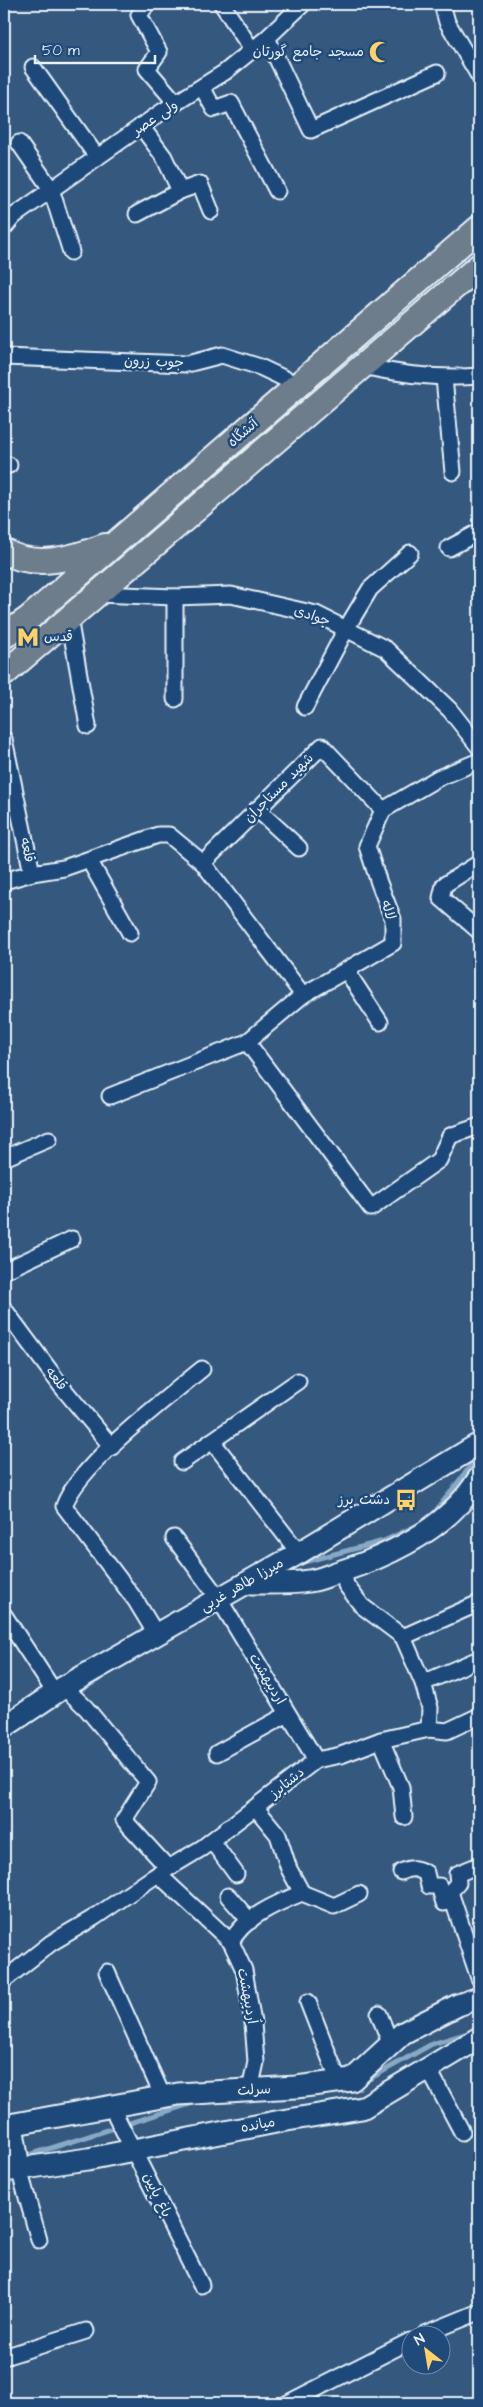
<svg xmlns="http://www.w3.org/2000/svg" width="483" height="2407" font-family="'Architects Daughter','Playpen Sans Arabic',sans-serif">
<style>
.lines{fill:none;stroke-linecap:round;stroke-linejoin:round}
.stream{stroke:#88a9c6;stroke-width:5}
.street-casing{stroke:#e8f1f8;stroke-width:19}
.secondary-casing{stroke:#e8f1f8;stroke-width:25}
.primary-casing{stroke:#e8f1f8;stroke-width:28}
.street{stroke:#1f4a7a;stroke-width:15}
.secondary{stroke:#1f4a7a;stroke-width:21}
.primary{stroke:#6d7d8c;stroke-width:24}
.labels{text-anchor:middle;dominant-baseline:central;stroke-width:5;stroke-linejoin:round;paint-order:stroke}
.poi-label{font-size:14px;fill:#e8f1f8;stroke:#1f4a7a;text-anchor:end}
.street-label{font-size:14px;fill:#e8f1f8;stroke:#1f4a7a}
</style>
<rect width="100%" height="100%" fill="#35587e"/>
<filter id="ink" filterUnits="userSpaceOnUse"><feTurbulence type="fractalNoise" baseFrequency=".02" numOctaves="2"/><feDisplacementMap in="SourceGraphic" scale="10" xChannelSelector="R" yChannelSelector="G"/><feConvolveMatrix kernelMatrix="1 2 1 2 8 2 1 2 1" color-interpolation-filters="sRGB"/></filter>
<g filter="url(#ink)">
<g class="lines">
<g class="stream">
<path d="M 431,1517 L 473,1463 L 478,1461"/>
<path d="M 300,1563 L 384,1541 L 420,1524"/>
<path d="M 84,1688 L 99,1679"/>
<path d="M 362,2083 L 432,2044 L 472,2032"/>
<path d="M 23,2157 L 196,2102"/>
</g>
<g class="street-casing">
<g id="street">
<path d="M 147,4 L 139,15 L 159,52 L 147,69 L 176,103"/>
<path d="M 222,4 L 252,50"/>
<path d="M 442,4 L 447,22 L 479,76"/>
<path d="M 267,38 L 311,130 L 437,73"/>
<path d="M 33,67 L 97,157"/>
<path d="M 202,87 L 214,109 L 231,103 L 277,191"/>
<path d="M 141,126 L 164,157 L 180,191 L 200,184 L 211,211"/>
<path d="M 19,143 L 51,189 L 71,252"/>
<path d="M 137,214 L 180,191"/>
<path d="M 4,228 L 14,216 L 163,111 L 225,72 L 267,38 L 303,4"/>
<path d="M 4,357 L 187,364 L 222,355 L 260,367 L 298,385"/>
<path d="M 362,366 C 402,375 439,379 479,376"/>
<path d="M 444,378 L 453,472"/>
<path d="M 4,465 L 9,465"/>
<path d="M 449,548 L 479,532"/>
<path d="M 97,594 L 175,597 L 231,595 L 316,614 L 386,649 L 450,710 L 479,747"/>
<path d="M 175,597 L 175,699"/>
<path d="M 69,618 L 88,726"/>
<path d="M 305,707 L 346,629 L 370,589 L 410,553"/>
<path d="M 4,739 L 32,873 L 4,881"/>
<path d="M 257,809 L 299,848"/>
<path d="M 89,860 L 130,933"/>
<path d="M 203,863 L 322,746 L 383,810 L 438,778 L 479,761"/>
<path d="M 479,863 L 444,885 L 441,898 L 479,931"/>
<path d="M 32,873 L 64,868 L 158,835 L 169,835 L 203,863 L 303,995 L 247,1042 L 371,1208 L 439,1160 L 450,1136 L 479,1126"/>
<path d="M 346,970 L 380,1022"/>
<path d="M 303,995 L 393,943 L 393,919 L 379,883 L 367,846 L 383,810"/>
<path d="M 110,1096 L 247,1042"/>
<path d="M 4,1158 L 49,1139"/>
<path d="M 4,1271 L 72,1239"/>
<path d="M 4,1309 L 62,1387 L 112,1447"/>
<path d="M 212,1441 L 299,1553"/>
<path d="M 182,1462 L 298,1381"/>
<path d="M 174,1538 L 219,1599 L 316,1760"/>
<path d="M 4,1615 L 55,1693"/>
<path d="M 156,1634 L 136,1601 L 64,1506 C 78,1465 167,1398 202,1369"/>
<path d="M 403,1637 L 479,1603"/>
<path d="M 423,1683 L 479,1659"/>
<path d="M 64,1687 L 86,1708 L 148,1782 L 124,1820 L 168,1868"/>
<path d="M 429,1729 L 447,1731 L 479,1716"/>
<path d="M 381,1740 L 401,1787 L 404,1817"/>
<path d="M 217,1753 L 288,1714"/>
<path d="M 256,1808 L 278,1835 L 289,1869 L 302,1893"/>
<path d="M 212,1841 L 236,1874"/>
<path d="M 479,1865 L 457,1874 L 458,1883 L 450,1892 L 479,1978"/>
<path d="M 401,1872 C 411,1867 416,1868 426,1873 L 429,1886 L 439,1886 L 444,1903 L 449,1902"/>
<path d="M 158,1874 L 231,1942 L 244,1970 L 253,2023 L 256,2062 L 250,2090"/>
<path d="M 228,1896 L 250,1921"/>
<path d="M 231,1942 C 244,1917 277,1903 302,1893 L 334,1906 L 359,1894"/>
<path d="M 107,1972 L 163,2097"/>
<path d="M 4,1980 L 51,1943 L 95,1917 L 152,1878 L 202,1848 L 316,1760 L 341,1755 L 381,1740 L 429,1729 L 430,1708 L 423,1683 L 403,1637 L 362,1606 L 346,1585 L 343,1570"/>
<path d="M 308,2002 L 339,2082"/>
<path d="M 379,2014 L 391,2045"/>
<path d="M 428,2068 L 462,2132"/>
<path d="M 111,2106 L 201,2285"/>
<path d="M 19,2169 L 39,2240"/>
<path d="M 425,2334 L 479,2312"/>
<path d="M 4,2357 L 86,2331"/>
<path d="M 288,2403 L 410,2341"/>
</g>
</g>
<g class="secondary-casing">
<g id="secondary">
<path d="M 247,1583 C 268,1583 289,1584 309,1581 C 320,1580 331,1574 342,1571 C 394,1554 450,1526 479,1478"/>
<path d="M 4,1727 L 64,1687 L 299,1553 L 479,1444"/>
<path d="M 12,2125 L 19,2169"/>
<path d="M 4,2126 L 178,2094 L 296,2087 L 352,2080 L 403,2033 L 458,2005 L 479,1998"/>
<path d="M 4,2171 L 88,2159 L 281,2121 L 362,2108 L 479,2038"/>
</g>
</g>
<g class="primary-casing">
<g id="primary">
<path d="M 4,551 C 34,570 74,558 105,546"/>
<path d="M 4,636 L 28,619 L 479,228"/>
<path d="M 4,674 L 479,266"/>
</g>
</g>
<use href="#street" class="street"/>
<use href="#secondary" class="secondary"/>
<use href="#primary" class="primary"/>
</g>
</g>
<defs>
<g id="mosque-bare" transform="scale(1.725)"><path d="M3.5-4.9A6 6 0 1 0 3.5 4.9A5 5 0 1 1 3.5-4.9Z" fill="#ffd166" stroke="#1f4a7a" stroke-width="2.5" paint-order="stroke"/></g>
<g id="metro-bare" transform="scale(1.725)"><path d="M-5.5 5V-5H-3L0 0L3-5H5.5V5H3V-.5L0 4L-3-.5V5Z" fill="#ffd166" stroke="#1f4a7a" stroke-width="2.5" paint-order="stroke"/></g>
<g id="bus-bare" transform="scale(1.725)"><path d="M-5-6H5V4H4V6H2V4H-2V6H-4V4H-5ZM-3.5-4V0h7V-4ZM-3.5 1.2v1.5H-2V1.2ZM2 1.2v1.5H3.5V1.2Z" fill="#ffd166" stroke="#1f4a7a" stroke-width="2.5" paint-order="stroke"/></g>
</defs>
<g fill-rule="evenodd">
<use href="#mosque-bare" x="380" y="52"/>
<use href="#metro-bare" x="28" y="637"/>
<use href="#bus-bare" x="406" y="1500"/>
</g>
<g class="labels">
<g class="poi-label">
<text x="364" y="52">مسجد جامع گورتان</text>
<text x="44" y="637" text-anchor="start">قدس</text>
<text x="390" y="1500">دشت برز</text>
</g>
<g class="street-label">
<text transform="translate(155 118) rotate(-34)">ولی عصر</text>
<text transform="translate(154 362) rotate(2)">جوب زرون</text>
<text transform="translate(243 433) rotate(-41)">آتشگاه</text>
<text transform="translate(312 616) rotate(19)">جوادی</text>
<text transform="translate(279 788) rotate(-45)">شهید مستاجران</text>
<text transform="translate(27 850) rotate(77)">قلعه</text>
<text transform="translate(388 910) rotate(73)">لاله</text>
<text transform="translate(56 1379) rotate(52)">قلعه</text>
<text transform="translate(242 1585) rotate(-30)">میرزا طاهر غربی</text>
<text transform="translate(267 1679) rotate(59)">اردیبهشت</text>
<text transform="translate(287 1783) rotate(-39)">دشتابرز</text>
<text transform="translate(247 1996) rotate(79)">اُردیبهشت</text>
<text transform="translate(254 2090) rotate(-3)">سرلت</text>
<text transform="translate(258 2125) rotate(-11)">میانده</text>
<text transform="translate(157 2195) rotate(64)">باغ پایین</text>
</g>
</g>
<rect width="483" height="2407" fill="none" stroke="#1f4a7a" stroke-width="20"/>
<rect x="10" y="10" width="463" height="2387" fill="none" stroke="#e8f1f8" stroke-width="2" filter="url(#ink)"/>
<g transform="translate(426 2350) rotate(329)"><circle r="24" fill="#1f4a7a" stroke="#6f8dac"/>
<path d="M0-4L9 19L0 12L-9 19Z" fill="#ffd166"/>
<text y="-8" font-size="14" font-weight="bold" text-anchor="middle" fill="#e8f1f8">N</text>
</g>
<path d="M35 55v8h120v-8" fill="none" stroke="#e8f1f8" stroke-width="2.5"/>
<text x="42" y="55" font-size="15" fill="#e8f1f8" stroke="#1f4a7a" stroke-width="4" paint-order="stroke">50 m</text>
</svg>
